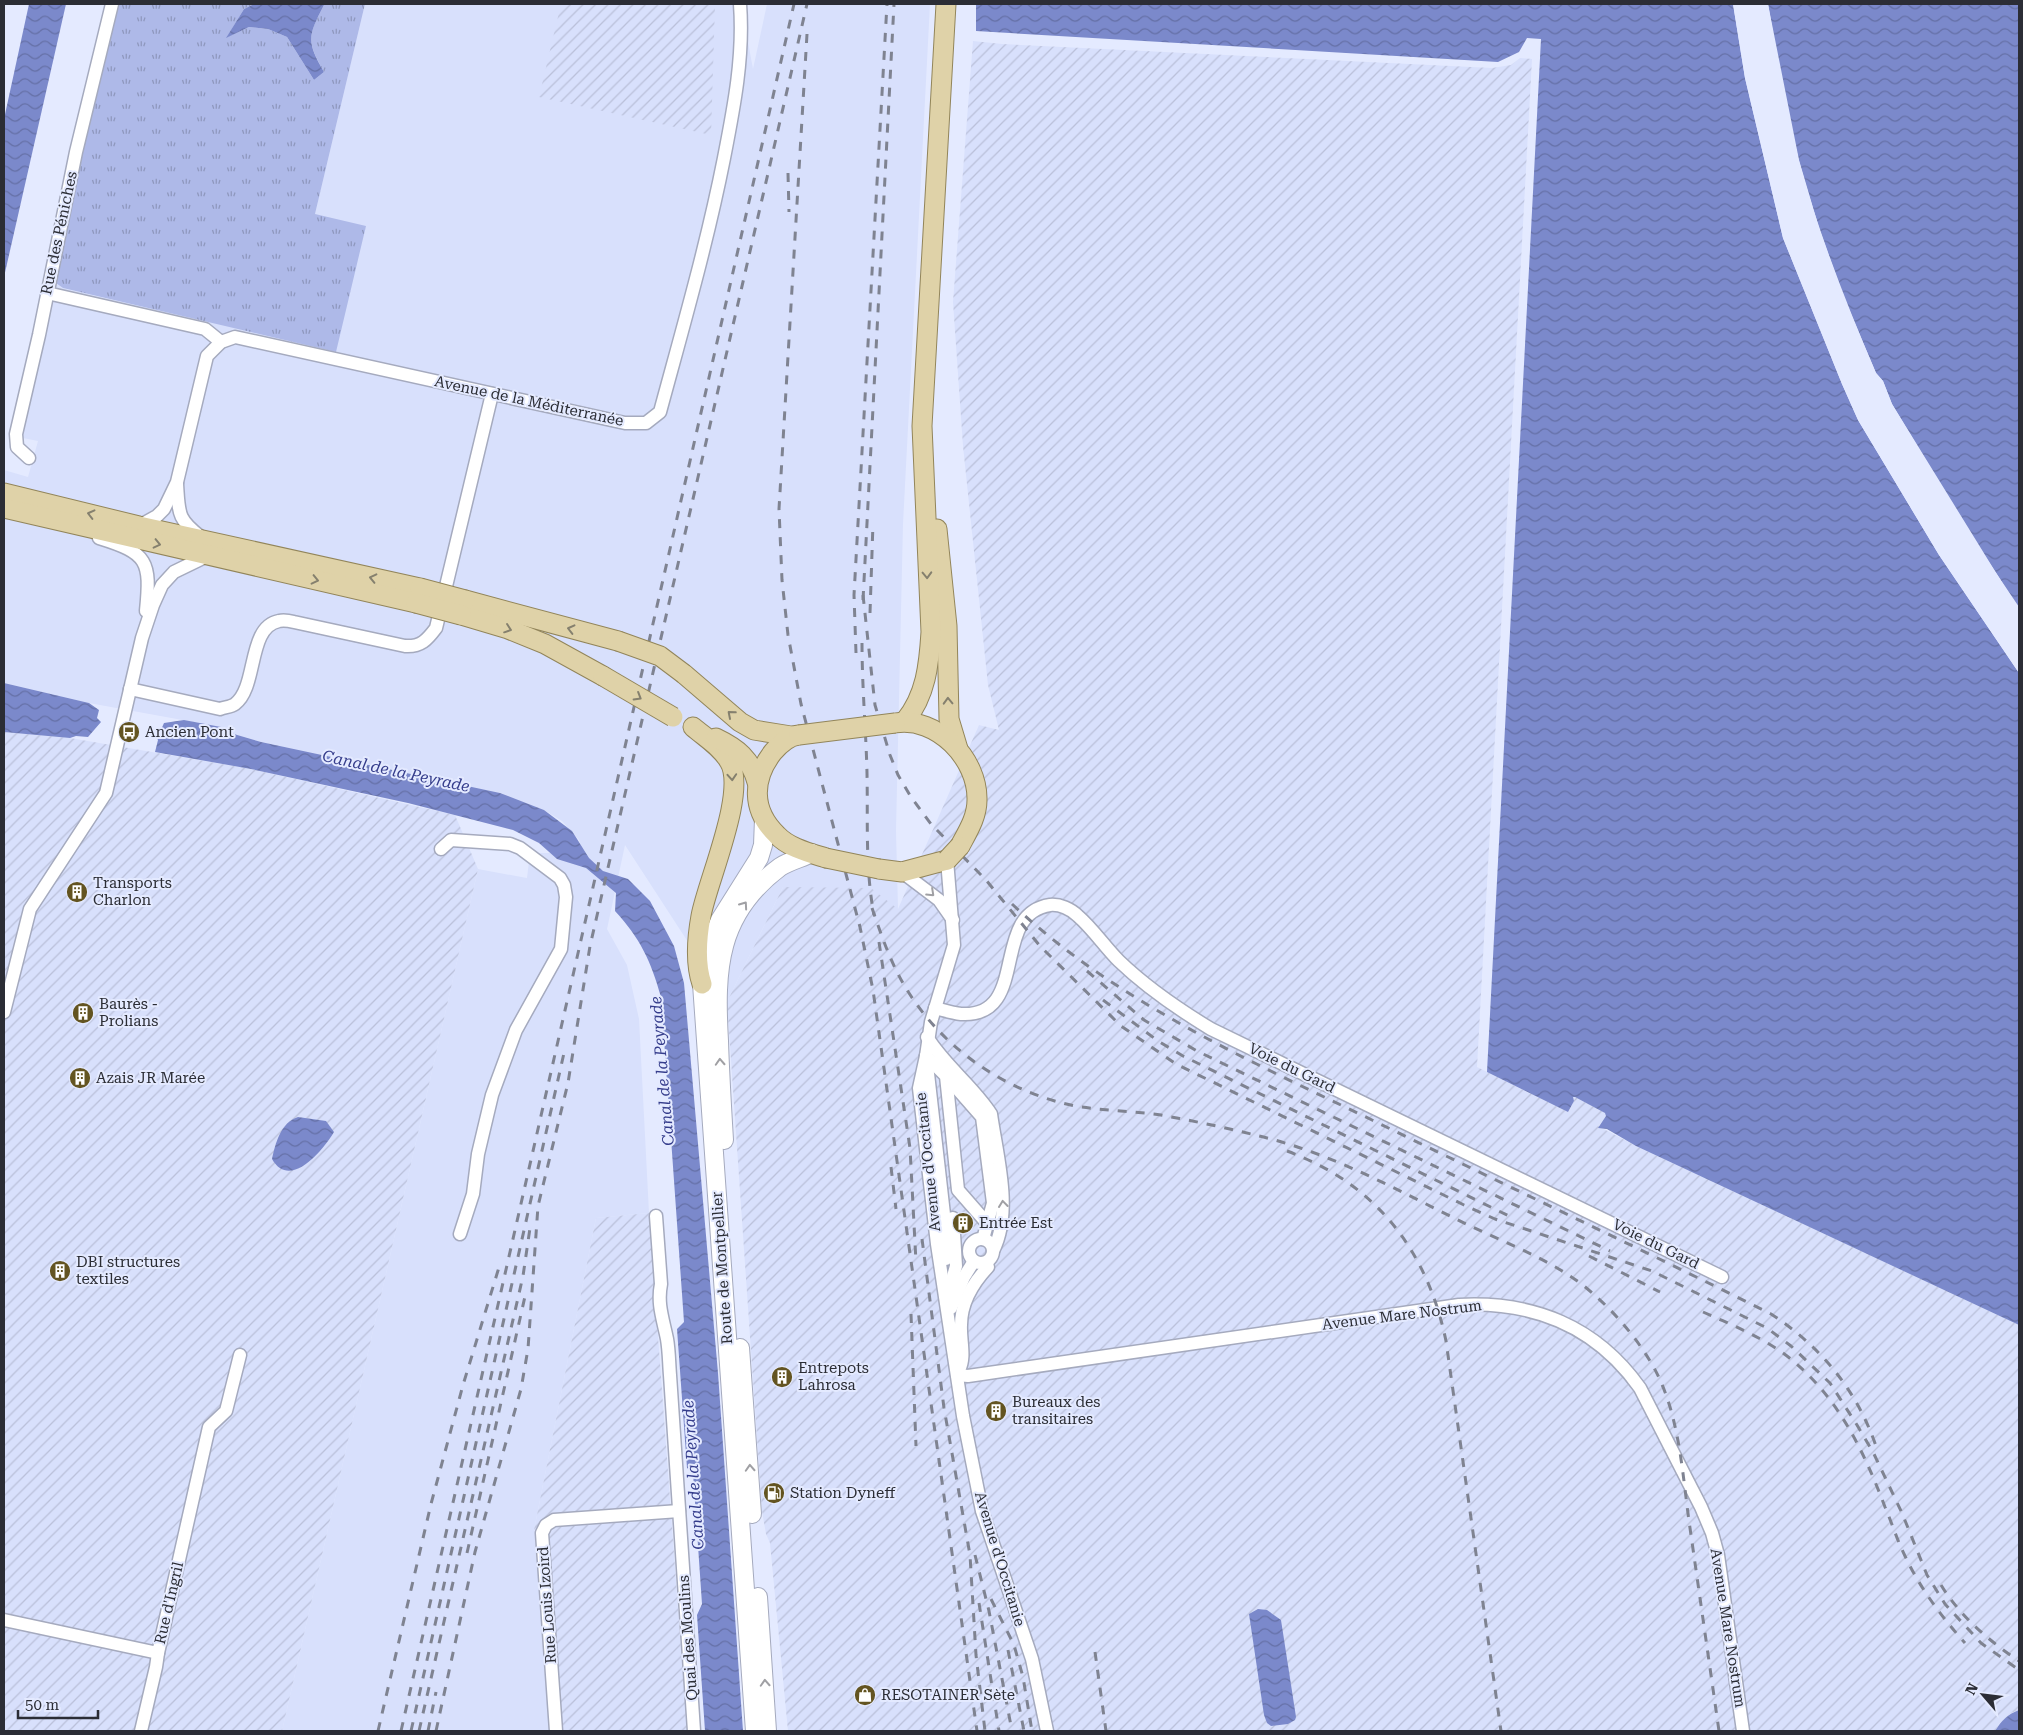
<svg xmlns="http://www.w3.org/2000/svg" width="2023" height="1735" font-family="'Roboto Serif',serif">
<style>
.built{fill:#d8e0fc}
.industrial{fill:url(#industrial-furrows)}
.grass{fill:url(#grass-tufts)}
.water{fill:url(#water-waves)}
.pier{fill:#e4eaff}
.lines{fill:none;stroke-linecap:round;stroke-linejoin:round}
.street-casing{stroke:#a5aabe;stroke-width:15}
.secondary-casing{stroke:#a5aabe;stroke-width:20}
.primary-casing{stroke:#92855a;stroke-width:21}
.street{stroke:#fff;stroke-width:12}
.secondary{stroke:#fff;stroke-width:18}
.primary{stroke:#dfd2a8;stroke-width:19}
.rail{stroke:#7f8391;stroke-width:3;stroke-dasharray:9 9;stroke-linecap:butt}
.primary-bridge-casing{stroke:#92855a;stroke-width:21;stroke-linecap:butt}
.primary-bridge{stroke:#dfd2a8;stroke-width:19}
.oneway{stroke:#85806e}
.oneway2{stroke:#a0a0a4}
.labels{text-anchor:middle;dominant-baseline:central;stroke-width:4;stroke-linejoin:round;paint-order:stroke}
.street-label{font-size:15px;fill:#2b2d35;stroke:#e4eaff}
.poi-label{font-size:15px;fill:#2b2d35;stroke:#e4eaff;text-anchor:start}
.water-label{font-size:16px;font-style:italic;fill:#353d8c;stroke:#e4eaff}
</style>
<defs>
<pattern id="industrial-furrows" width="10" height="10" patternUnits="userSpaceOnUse" patternTransform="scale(1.25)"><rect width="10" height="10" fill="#d8e0fc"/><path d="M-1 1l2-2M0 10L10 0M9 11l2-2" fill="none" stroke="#bac0d9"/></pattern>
<pattern id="grass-tufts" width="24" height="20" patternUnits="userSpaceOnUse" patternTransform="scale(1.25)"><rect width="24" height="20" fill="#aeb9e8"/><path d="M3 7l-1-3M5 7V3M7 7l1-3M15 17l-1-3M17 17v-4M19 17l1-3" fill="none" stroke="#8e97bd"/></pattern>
<pattern id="water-waves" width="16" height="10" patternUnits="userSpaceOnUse" patternTransform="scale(1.25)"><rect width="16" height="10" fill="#7b89cb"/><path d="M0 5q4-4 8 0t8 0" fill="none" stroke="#6570a6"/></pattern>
</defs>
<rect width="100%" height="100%" fill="#e4eaff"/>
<path class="built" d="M 365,4 L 741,4 L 753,69 L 767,4 L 930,4 L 903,524 L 896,831 L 898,909 L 783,887 L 727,1002 L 625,845 L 607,929 L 627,965 L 639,1019 L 649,1213 L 596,1218 L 534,1530 L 562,1731 L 282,1731 L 478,869 L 527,878 L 530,853 L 583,853 L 579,840 L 562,821 L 544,810 L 500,793 L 261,742 L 227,732 L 221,727 L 89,703 L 4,683 L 4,470 L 28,477 L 38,441 L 18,437 L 53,281 L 63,288 L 336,351 L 315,214 Z"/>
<g class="industrial">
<path d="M 561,4 L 715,4 L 711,135 L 539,97 Z"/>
<path d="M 973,41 L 1002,44 L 1492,68 L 1511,65 L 1520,58 L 1532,59 L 1477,1067 L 1568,1112 L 1574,1101 L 1573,1097 L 1575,1097 L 1606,1113 L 1606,1117 L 1598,1126 L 1636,1146 L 2019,1325 L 2019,1710 L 2011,1713 L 1999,1724 L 1995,1731 L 788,1731 L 770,1543 L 766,1534 L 762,1511 L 727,1002 L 783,887 L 871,888 L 898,909 L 979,725 L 999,730 L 988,685 L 963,446 L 953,302 Z"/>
<path d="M 4,732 L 70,738 L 251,769 L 455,815 L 478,869 L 282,1731 L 4,1731 Z"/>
<path d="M 649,1213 L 687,1731 L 562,1731 L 534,1530 L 596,1218 Z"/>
</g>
<path class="grass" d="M 116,4 L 254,4 L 244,9 L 227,37 L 249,27 L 268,29 L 287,37 L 314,80 L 324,72 C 306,40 308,36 324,5 L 365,4 L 315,214 L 366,226 L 336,352 L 63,288 L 53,281 Z"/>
<g class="water">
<path d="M 29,4 L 66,4 L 4,277 L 4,119 Z"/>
<path d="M 254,4 L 330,4 L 324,5 C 308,36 306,41 324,72 L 314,80 L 287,37 L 268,29 L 249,27 L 226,38 L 244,9 Z"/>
<path d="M 976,4 L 1733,4 L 1745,78 L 1783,238 L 1842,384 L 1858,420 L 1939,555 L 2019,673 L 2019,1325 L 1636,1146 L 1607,1129 L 1598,1128 L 1606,1116 L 1605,1113 L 1575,1097 L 1573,1097 L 1574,1101 L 1568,1112 L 1487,1072 L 1541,39 L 1527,38 L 1519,52 L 1498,62 L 976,31 Z"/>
<path d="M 1768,4 L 2019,4 L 2019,607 L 1970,534 L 1892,404 L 1883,381 L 1876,373 C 1846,303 1819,234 1799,161 C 1786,109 1777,56 1768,4 Z"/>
<path d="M 4,683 L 89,703 L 99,710 L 97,718 L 101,722 L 88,737 L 76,736 L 70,738 L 4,732 Z"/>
<path d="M 184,720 L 221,727 L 227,732 L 261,742 L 500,793 L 544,810 L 572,831 L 589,858 L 603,871 L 628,879 L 650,901 L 674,946 L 684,983 L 718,1373 L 743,1731 L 705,1731 L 697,1615 L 702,1604 L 693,1473 L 687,1468 L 677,1329 L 684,1322 L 661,997 C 651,961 640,938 615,911 L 616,893 L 586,868 L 557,859 L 539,843 L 513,830 L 408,803 L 251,769 L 155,752 L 158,740 L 155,735 L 160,732 L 164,723 Z"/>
<path d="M 298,1117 L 326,1121 L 334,1132 C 324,1149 290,1191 272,1159 C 275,1144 281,1122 298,1117 Z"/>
<path d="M 1258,1609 L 1267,1610 L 1281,1620 L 1296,1717 L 1295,1720 L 1288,1724 L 1271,1726 L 1267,1723 L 1264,1715 L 1249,1614 Z"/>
<path d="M 2019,1710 L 2019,1731 L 1995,1731 C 2001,1721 2008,1714 2019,1710 Z"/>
</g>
<g class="pier">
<path d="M 1733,4 L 1736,4 L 1747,77 L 1786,238 L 1845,383 L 1860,419 L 1941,554 L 2019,669 L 2019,673 L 1939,555 L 1858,420 L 1842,384 L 1783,238 L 1745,78 Z"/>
<path d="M 1765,4 L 1768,4 L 1799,160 L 1819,228 L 1843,295 L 1876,373 L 1883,381 L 1892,404 L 2019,610 L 1968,535 L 1890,405 L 1880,382 L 1873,374 L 1840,295 L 1817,229 L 1797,161 Z"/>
</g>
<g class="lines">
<g class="street-casing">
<g id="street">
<path d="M 47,293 L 205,329 L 221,342"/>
<path d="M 29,458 L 17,447 L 16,434 L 39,335 L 76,152 L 112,4"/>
<path d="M 177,484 C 179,513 177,519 201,537"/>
<path d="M 139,526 L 157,516 L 164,509 L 177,482 L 207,356 L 221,342 L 235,337 L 625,423 L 646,423 L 660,412 C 683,327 707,244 724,158 C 734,107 744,56 740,4"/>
<path d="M 99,538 C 148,553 151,561 146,611"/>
<path d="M 130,689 L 220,709 C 225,707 231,707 235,704 C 258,687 247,627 279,621 C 283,620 290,621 294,622 L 405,646 C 421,647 427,640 436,628 L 492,394"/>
<path d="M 441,849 L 451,840 L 510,844 L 520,848 L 560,878 L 564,885 L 566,897 L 561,949 L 516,1030 L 492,1095 L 478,1154 L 473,1194 L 460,1234"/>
<path d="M 902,872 L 939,900 L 953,920"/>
<path d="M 935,1008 C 943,1010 952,1013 961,1014 C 1031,1018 989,914 1050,905 C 1060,904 1071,909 1078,916 C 1093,929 1105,947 1119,961 C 1147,988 1178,1009 1211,1029 L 1722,1277"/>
<path d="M 4,1012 L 30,909 L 106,793 L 142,638 L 153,605 L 162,585 L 174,572 L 209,555"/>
<path d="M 927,1037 C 945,1066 973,1086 991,1114 C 997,1157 1013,1211 993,1251"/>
<path d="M 926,1056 L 919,1088 L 937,1244 L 963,1416 L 982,1511 L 1032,1659 L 1047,1731"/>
<path d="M 926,1056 L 946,1076 L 958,1190 L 986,1222"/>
<path d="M 946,1076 L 982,1117 L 993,1203 L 983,1239"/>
<path d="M 656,1216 L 661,1284 C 657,1304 663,1319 667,1339 C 669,1350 669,1363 670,1375 L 694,1731"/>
<circle cx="981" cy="1251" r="12"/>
<path d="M 946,1259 L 946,1232 L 926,1056 L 931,1022 L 954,945 L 947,860"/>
<path d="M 948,1294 L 956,1266 L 953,1218"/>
<path d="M 951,1308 L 964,1277 L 974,1261"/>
<path d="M 959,1370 C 966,1357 960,1340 961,1325 C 961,1303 974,1282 988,1267"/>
<path d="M 957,1375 L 968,1376 L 1459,1305 C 1533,1301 1596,1326 1640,1388 L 1701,1507 L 1712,1533 L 1718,1555 L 1743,1731"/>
<path d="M 4,1620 L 158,1653 L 209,1427 L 226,1411 L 240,1355"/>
<path d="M 141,1731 L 156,1667 L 158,1653"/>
<path d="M 556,1731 L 542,1533 L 546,1525 L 554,1520 L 679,1511"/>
</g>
</g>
<g class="secondary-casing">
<g id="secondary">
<path d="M 724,1140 C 722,1107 720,1074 719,1041 C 715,969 717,914 780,867 C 789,861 802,858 812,853"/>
<path d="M 740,1348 L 752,1514"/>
<path d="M 758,1597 L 767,1731"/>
<path d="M 755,1731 L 702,984 L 712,940 L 720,920 L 759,858 L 763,845 L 764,819"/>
</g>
</g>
<g class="primary-casing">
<g id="primary">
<path d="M 4,493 L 139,526 L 420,588"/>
<path d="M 4,508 L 416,603"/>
<path d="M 937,529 L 947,626 L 949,719 L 958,749"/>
<path d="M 465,600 L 618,641"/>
<path d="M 461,615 L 508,629 L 545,644 L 603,676"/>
<path d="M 684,674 L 740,722 L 754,730 L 791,736"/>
<path d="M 905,721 C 926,695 929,665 931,632 L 922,426 L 946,4"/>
<path d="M 895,723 C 937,716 978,759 977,800 C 977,817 968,831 960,846"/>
<path d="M 693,727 C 706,738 721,747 729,761 C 748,791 707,882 701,916 C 697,938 695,963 702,984"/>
<path d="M 799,735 C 788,736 780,744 773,752 C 752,779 751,810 777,835 C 789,848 810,853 826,858"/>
<path d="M 716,738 C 737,748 751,759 757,782"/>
<path d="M 879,869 L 902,872 L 947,860"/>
</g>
</g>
<use href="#street" class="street"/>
<use href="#secondary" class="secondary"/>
<use href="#primary" class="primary"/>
<g class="rail">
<path d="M 807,34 L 779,509 L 782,580 L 788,635 L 801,704 L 860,927 L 873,990 L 977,1731"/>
<path d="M 788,173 L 789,212"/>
<path d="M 863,595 L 875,705 L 890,755 L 898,775 L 911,797 L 931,824 L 986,880 L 1040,946 L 1121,1026 L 1176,1064 L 1464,1205 L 1495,1219 L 1652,1271 L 1767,1328 L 1791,1346 L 1830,1383 L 1857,1425 L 1873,1452 L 1902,1513 L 1927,1575 L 1945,1604 L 1981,1643 L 2019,1670"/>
<path d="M 863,600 L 894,4"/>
<path d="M 870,613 L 873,523"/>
<path d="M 862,643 C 862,687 866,730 867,773 C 868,820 865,868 874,915"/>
<path d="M 856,653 L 854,595 L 887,4"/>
<path d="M 1012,904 C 1115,1001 1246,1059 1372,1120 C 1505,1185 1639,1248 1771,1314 C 1823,1348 1859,1393 1878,1452"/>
<path d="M 872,908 C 882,937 892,967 909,993 C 946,1051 1007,1092 1075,1106 C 1104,1111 1133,1111 1161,1115 C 1194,1121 1227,1128 1259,1136 C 1332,1153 1399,1191 1466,1224 C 1506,1243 1549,1259 1584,1286 C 1612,1309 1635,1335 1653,1366 C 1679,1412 1682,1470 1689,1521 C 1699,1591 1709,1661 1719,1731"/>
<path d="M 879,942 L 910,1148 L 916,1262"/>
<path d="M 1087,971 L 1144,1020 L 1197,1051 L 1610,1251"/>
<path d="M 1103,1000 L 1158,1041 L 1183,1056 L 1515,1219"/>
<path d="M 1287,1151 C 1376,1184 1427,1250 1446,1341 L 1501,1731"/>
<path d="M 891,1167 L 896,1209"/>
<path d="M 922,1239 L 944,1408 L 970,1555 L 976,1655 L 985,1731"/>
<path d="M 1589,1256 L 1660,1292"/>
<path d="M 1703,1312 C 1732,1325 1762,1337 1787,1356 C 1837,1395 1863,1449 1885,1507 C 1892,1523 1897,1540 1905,1556 C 1920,1588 1941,1616 1965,1643"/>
<path d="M 911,1314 L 916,1446"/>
<path d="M 467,1553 L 526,1292"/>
<path d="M 975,1555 L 989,1611 L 1012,1731"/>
<path d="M 1941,1585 C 1960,1616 1989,1641 2019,1661"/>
<path d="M 991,1599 L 1014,1645 L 1023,1677 L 1032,1731"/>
<path d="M 979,1603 L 999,1731"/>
<path d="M 1008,1650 L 1024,1731"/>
<path d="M 1095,1652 L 1106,1731"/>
<path d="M 378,1731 L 431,1504 L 463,1385 L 500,1264"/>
<path d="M 401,1731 L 794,4"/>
<path d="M 411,1731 L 564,1053"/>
<path d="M 419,1731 L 523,1276 L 530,1228"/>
<path d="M 428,1731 L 436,1692"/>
<path d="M 436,1731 L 475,1552 L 521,1389 L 528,1349 L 538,1206 L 568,1083 L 590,946 L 807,4"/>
</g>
<g class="primary-bridge-casing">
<g id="primary-bridge">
<path d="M 420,588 L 465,600"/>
<path d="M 416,603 L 461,615"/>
<path d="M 618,641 L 660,656 L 684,674"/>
<path d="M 603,676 L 673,717"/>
<path d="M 799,735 L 895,723"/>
<path d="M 826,858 L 879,869"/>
<path d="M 947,860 L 960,846"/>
</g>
</g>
<use href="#primary-bridge" class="primary-bridge"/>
</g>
<defs><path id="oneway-chevron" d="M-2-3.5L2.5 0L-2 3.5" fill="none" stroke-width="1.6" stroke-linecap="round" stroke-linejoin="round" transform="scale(1.25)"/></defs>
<g class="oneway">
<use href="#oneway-chevron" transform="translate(91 514) rotate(-166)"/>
<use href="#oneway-chevron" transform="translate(157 544) rotate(13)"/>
<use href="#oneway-chevron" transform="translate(927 575) rotate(88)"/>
<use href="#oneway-chevron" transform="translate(373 578) rotate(-167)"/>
<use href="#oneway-chevron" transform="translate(315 580) rotate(13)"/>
<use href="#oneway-chevron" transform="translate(508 629) rotate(19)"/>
<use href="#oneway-chevron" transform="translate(571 629) rotate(-166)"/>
<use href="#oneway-chevron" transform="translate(638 697) rotate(31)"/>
<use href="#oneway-chevron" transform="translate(948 701) rotate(-92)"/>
<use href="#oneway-chevron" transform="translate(731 714) rotate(-139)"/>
<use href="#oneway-chevron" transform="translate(732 777) rotate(86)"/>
</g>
<g class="oneway2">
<use href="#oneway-chevron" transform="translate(931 893) rotate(43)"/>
<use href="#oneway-chevron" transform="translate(744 905) rotate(-55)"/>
<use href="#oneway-chevron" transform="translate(720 1062) rotate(-93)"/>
<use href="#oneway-chevron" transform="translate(1003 1204) rotate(-97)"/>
<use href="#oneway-chevron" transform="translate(750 1468) rotate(-93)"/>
<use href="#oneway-chevron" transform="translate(765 1683) rotate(-93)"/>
</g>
<defs>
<g id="bus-disc" transform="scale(1.125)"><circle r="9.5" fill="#635421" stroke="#e4eaff"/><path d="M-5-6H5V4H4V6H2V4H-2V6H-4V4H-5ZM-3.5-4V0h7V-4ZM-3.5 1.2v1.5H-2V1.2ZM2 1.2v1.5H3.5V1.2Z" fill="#fff"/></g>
<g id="building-disc" transform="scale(1.125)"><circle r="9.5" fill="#635421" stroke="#e4eaff"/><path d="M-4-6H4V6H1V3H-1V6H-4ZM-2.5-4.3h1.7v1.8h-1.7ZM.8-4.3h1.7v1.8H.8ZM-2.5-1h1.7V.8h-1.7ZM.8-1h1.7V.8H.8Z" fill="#fff"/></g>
<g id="fuel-disc" transform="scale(1.125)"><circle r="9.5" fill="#635421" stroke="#e4eaff"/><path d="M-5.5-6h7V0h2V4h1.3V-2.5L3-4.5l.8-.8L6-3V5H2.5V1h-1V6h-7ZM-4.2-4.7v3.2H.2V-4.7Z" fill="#fff"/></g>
<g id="shop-disc" transform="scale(1.125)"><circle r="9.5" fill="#635421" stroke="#e4eaff"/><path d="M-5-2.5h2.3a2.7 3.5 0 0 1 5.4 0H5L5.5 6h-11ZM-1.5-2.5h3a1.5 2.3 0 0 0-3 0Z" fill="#fff"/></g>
</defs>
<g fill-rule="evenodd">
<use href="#bus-disc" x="129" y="732"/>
<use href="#building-disc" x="77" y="892"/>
<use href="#building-disc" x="83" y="1013"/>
<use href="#building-disc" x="80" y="1078"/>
<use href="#building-disc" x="963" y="1223"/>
<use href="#building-disc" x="60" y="1271"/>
<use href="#building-disc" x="782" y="1377"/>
<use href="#building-disc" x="996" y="1411"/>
<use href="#fuel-disc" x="774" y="1493"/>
<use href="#shop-disc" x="865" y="1695"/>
</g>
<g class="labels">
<g class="street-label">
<text transform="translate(59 233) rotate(-78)">Rue des Péniches</text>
<text transform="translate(529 401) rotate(12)">Avenue de la Méditerranée</text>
<text transform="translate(1292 1068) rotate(26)">Voie du Gard</text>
<text transform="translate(928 1162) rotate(-96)">Avenue d'Occitanie</text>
<text transform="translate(1656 1244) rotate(26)">Voie du Gard</text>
<text transform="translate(722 1268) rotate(-94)">Route de Montpellier</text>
<text transform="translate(1402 1315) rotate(-7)">Avenue Mare Nostrum</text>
<text transform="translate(1000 1559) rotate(73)">Avenue d'Occitanie</text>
<text transform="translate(169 1603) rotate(-77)">Rue d'Ingril</text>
<text transform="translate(547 1605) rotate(-94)">Rue Louis Izoird</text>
<text transform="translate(1728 1628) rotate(81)">Avenue Mare Nostrum</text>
<text transform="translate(688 1638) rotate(-94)">Quai des Moulins</text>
</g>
<g class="poi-label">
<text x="145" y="732">Ancien Pont</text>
<text x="93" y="883">Transports<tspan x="93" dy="17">Charlon</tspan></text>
<text x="99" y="1004">Baurès -<tspan x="99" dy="17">Prolians</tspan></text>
<text x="96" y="1078">Azais JR Marée</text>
<text x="979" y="1223">Entrée Est</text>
<text x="76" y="1262">DBI structures<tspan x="76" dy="17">textiles</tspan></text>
<text x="798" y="1368">Entrepots<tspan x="798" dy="17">Lahrosa</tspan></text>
<text x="1012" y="1402">Bureaux des<tspan x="1012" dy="17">transitaires</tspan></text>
<text x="790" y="1493">Station Dyneff</text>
<text x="881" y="1695">RESOTAINER Sète</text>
</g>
<g class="water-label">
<text transform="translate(396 771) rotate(12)">Canal de la Peyrade</text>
<text transform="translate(662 1071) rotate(-95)">Canal de la Peyrade</text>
<text transform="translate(693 1475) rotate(-94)">Canal de la Peyrade</text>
</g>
</g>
<rect width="2023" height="1735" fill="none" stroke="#2b2d35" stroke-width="10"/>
<g transform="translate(1983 1695) rotate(298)" stroke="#e4eaff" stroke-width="4" paint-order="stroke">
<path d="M0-4L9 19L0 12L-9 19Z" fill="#2b2d35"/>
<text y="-8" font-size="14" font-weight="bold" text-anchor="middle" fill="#2b2d35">N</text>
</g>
<path d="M18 1710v8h80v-8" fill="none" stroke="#2b2d35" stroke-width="2.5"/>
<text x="25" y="1710" font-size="15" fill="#2b2d35" stroke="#e4eaff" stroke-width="4" paint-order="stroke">50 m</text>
</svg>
